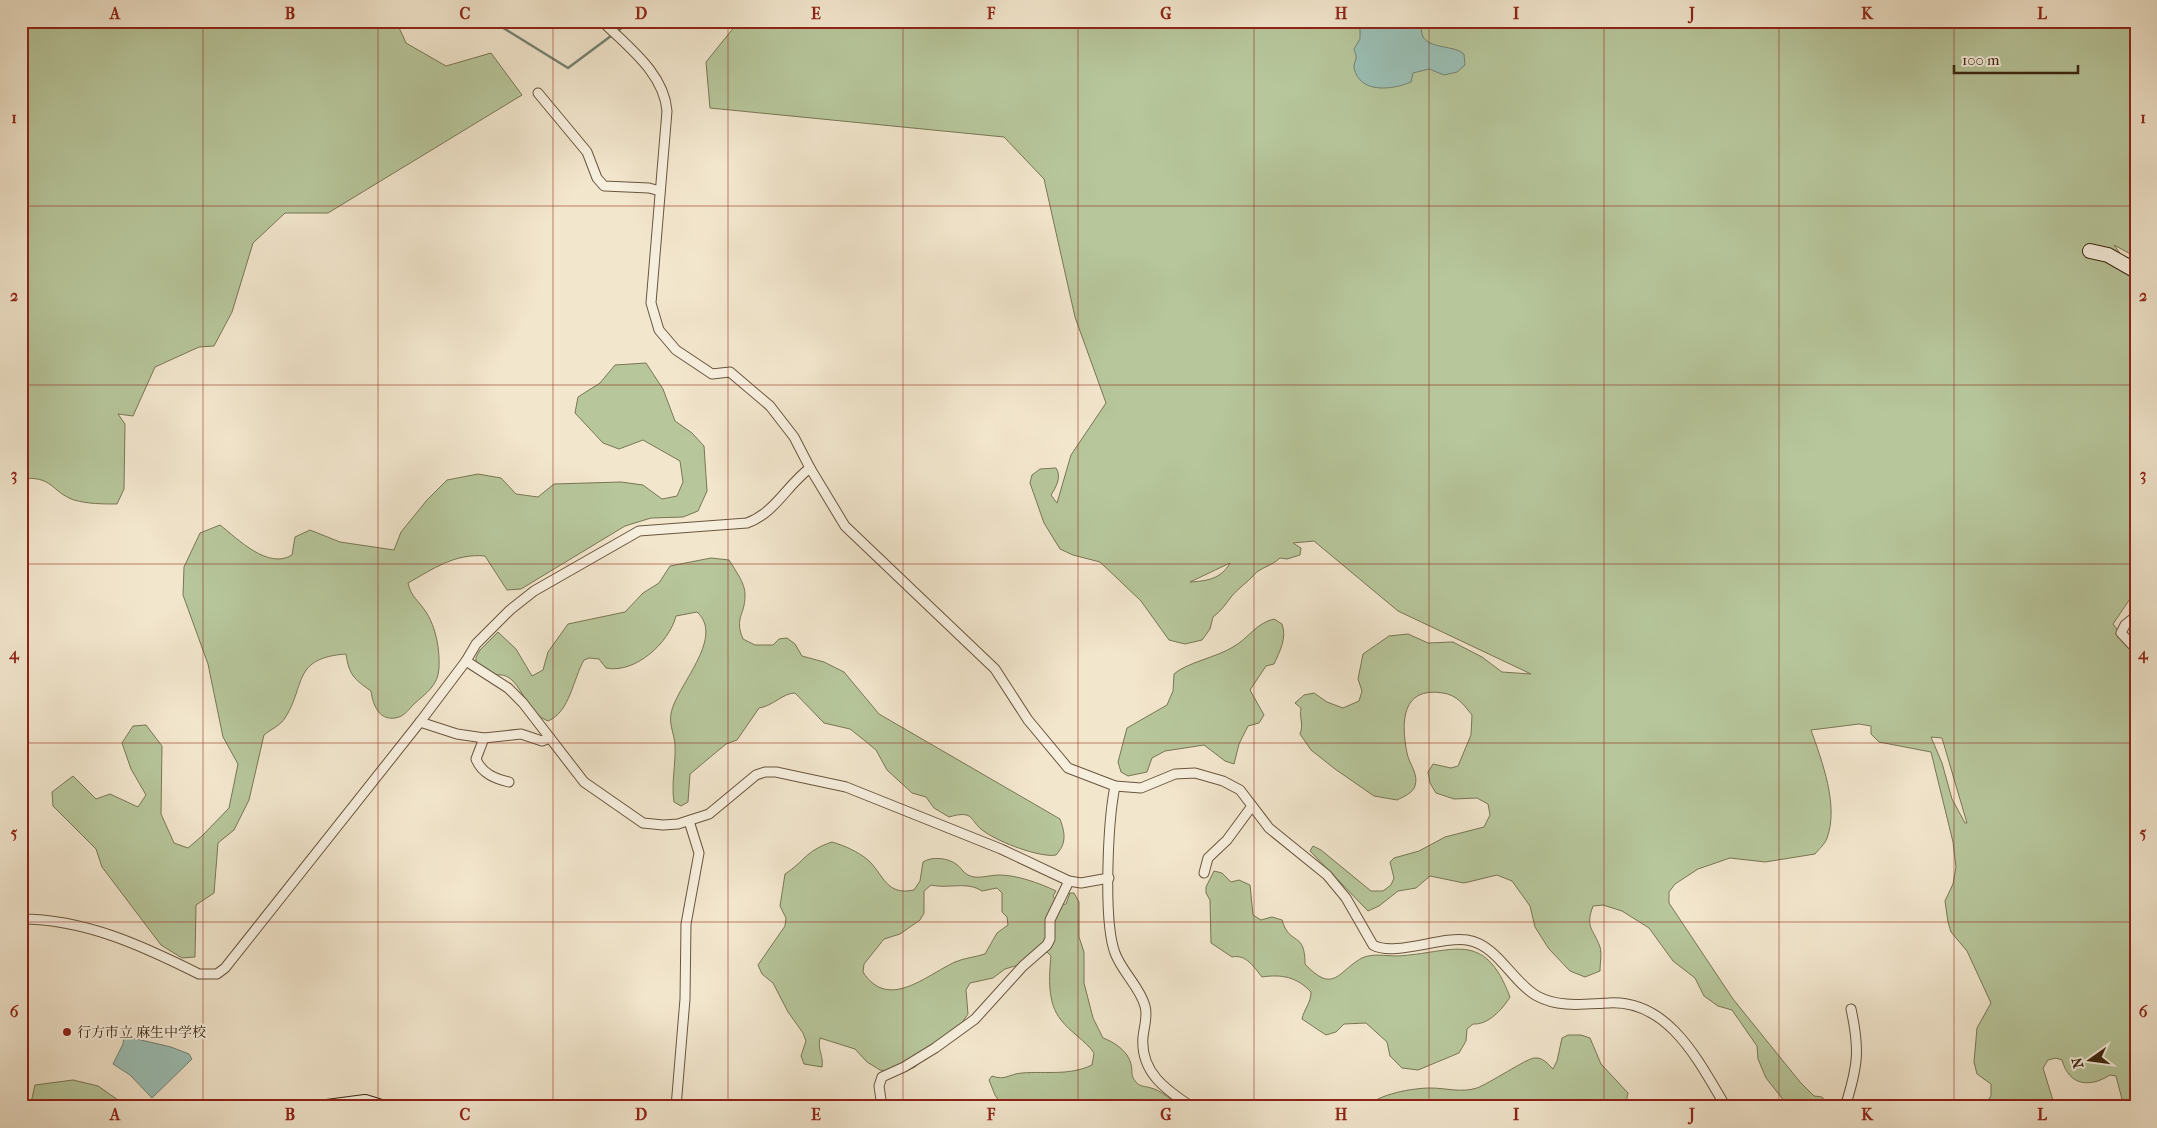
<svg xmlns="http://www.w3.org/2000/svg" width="2157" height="1128" font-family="'IM FELL French Canon','Noto Serif JP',serif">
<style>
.green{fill:#b7c69b;stroke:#797654;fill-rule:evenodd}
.water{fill:#9bc0b6;stroke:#758273}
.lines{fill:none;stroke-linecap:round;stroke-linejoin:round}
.stream{stroke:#758273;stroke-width:2.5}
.street-casing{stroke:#69563e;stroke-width:11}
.secondary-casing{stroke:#3b260e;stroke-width:16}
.street{stroke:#f7efde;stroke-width:9}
.secondary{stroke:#f7efde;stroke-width:14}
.grid{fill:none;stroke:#8f2418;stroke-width:1;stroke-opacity:0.55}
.poi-dot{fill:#8f2418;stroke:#f7efde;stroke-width:2}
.labels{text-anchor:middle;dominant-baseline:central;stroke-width:4;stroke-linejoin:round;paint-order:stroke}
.poi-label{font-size:14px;fill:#3b260e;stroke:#f7efde;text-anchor:start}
.neatline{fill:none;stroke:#8f2418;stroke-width:2}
.grid-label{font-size:16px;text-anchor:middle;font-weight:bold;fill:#8f2418}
</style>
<rect width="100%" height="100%" fill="#f2e6cd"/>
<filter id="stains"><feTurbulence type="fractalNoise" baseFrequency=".004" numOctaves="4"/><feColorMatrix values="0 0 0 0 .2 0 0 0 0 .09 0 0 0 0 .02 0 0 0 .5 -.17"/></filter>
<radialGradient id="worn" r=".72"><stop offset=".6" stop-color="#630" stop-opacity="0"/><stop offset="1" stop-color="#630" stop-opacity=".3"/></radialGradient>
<g class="green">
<path d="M 21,21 L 396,21 L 406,43 L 446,66 L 491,53 L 522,95 L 328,213 L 285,213 L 253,243 L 232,312 L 214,346 L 199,347 L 155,367 L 133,416 L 118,414 L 125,424 L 124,489 L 117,504 C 103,504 88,504 74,500 C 51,492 53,475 21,479 Z"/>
<path d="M 766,21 L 2136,21 L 2136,257 L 2114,245 L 2136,276 L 2136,590 L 2113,624 L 2136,654 L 2136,1107 L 2124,1107 L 2116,1076 L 2110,1075 C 2090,1088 2069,1086 2062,1060 L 2056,1058 L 2048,1060 L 2043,1068 L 2055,1107 L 1983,1107 L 1991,1096 L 1991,1084 L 1977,1074 L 1974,1062 L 1977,1028 L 1991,1003 L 1967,951 L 1951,932 L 1948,922 L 1945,901 L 1953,884 L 1956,867 L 1953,842 L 1931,752 L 1879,742 L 1871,734 L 1871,726 L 1859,724 L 1811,730 C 1822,761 1839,806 1827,838 C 1825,844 1819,849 1815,854 L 1765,862 L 1730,858 L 1698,869 L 1675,884 L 1669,892 L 1669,903 L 1733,999 L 1800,1082 L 1814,1096 L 1822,1097 L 1826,1102 L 1825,1107 L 1789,1107 L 1766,1078 L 1758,1059 L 1757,1046 L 1732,1010 L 1718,1006 L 1704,996 L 1695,978 L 1673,961 L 1649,928 L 1622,911 L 1603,905 L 1593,906 C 1585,928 1593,928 1600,947 C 1602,954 1600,964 1600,971 L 1585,977 L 1570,971 L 1549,949 L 1535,927 L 1530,906 L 1512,881 L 1497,875 L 1464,883 L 1430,876 L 1416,888 L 1398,891 L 1379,906 L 1368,911 L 1310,851 L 1313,846 L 1321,850 L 1371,891 L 1383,891 L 1391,885 L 1394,878 L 1390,862 L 1394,858 L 1419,851 L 1445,837 L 1484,827 L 1490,815 L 1488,804 L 1477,798 L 1454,799 L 1436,793 L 1430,783 L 1428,772 L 1433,764 L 1451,768 L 1458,766 L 1471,735 L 1472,715 C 1464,705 1457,695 1443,693 C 1401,686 1401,723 1407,753 C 1409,764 1419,774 1415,786 C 1413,793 1403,797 1397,800 L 1374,796 L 1335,769 L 1311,750 L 1300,734 C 1304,724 1299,718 1301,708 L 1295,703 L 1304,695 L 1314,693 L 1327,702 L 1343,708 L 1359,701 L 1362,691 L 1358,679 L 1363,654 L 1389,636 L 1408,634 L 1428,643 L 1453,642 L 1482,657 L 1502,672 L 1531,674 L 1398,611 L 1314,541 L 1293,543 L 1301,548 L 1300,555 L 1287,559 L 1280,558 C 1272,566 1259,568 1254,575 C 1247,583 1238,588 1231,597 C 1225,605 1221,611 1213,617 L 1210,629 L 1202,640 L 1185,644 L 1169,640 L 1141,601 L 1100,562 L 1073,555 L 1060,549 L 1044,523 L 1030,483 L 1032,475 L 1040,469 L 1056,468 C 1062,477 1056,487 1051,495 L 1057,503 L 1071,455 L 1106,403 L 1075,317 L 1044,179 L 1004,137 L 710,108 L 706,62 L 735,26 ZM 1230,563 C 1221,579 1207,581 1190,582 ZM 1931,737 L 1942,738 L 1967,823 L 1965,823 L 1952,799 L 1942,763 Z"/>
<path d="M 646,363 L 663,389 L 675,421 L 692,433 L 704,446 L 707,491 L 698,511 L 683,517 L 651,518 L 625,526 L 521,589 L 507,590 L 485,556 C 455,553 433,569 408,583 C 411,597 419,601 426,612 C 436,627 440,650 439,668 C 438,686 426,693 414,704 C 410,708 405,715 399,717 C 380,723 373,706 371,691 C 354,679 349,675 346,654 C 292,658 306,685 285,718 C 281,725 270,730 264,735 L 249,800 L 234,830 L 218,843 L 214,893 L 196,905 L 195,957 L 182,958 L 161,945 L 102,867 L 96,849 L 53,806 L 52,792 L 73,776 L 96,799 L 110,794 L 138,807 L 146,795 L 131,769 L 122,743 L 133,726 L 146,725 L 162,746 L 161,814 L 174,843 L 188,848 L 203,835 L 229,808 L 238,764 L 223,737 L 208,664 L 183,595 L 184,567 L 200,533 L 220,525 C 238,539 268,570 292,555 L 295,537 L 310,530 L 340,542 L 394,550 L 401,532 L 427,500 L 447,480 L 478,474 L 501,478 L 516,494 L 538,497 L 554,484 L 621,482 L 643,485 L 662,499 L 677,496 L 683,482 L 680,461 L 643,440 L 619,449 L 603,443 L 575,413 L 578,397 L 600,383 L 615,365 Z"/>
<path d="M 711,558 L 729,560 C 735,570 746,584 745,596 C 745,615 734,618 743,639 L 755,645 L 773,645 L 779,639 L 787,638 L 795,644 L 802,656 L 824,662 L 844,672 L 879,714 L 1060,819 C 1065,833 1067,843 1056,855 C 1040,858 999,842 985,832 C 969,822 976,809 949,817 L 934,808 L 926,797 L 912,793 L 887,770 L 876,750 L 864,740 L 850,729 L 824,723 L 795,693 C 783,693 773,706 759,708 L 737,740 L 726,744 L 690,774 L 688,802 L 681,806 L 674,802 C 671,783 676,764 675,744 C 674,734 669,724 671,714 C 675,687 726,638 697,612 L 676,616 C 669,643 635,674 606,668 L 599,659 L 589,658 L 584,660 C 573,679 570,712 548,721 C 529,714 525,693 512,680 C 504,673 498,675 490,675 C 486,674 480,670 476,668 L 476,657 L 480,650 L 498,632 L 516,649 L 532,676 L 543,670 L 548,652 L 568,624 L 625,612 L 643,593 L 659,583 L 670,566 Z"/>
<path d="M 1274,619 L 1282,624 C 1287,638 1280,651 1274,664 L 1266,666 L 1250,690 L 1264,715 L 1259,723 L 1248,726 L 1239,744 L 1234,764 L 1225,761 L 1204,745 L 1165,751 L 1152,758 L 1147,772 L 1128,776 L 1121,772 L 1118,762 L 1127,728 L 1167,705 L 1173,691 L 1174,674 C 1186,663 1217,657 1233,647 C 1249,638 1256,623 1274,619 Z"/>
<path d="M 832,842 C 845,846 857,851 868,860 C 884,875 886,896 914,890 L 920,881 L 923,862 C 932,856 948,858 956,864 C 961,867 963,873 968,875 C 977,880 989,875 999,875 C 1017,875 1039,883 1056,891 L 1053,896 C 1057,902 1059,906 1066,904 L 1070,893 L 1074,893 L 1079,902 L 1079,937 L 1084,952 L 1084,983 L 1093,1018 L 1103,1038 C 1114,1042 1128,1051 1131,1064 C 1133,1071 1130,1076 1136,1082 C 1140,1087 1145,1086 1151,1088 C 1161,1090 1172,1101 1181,1107 L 1003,1107 L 995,1095 L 989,1080 L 992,1076 C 1006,1081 1008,1074 1022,1073 C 1047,1071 1069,1076 1092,1065 L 1094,1053 C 1085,1040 1071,1033 1061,1020 C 1047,1003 1049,976 1051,956 L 1047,952 L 1035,960 L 1005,969 L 993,978 L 970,983 L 966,990 L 968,1014 L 959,1027 L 915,1067 L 902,1073 L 880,1070 L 867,1062 L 855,1049 L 820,1038 C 817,1049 824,1057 822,1067 L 804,1064 L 801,1056 L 806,1041 L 803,1033 L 788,1012 L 773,983 L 762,974 L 758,965 L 785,926 L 786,918 L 780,906 L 785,874 C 805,861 805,851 832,842 ZM 931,885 C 948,889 967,881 982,891 L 997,888 L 1002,893 L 1002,912 L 1007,917 L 1008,925 L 997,933 L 985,954 C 976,957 964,958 955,962 C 925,976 888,1011 863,972 L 864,964 L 884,939 L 900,934 L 920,920 L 924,913 L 924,891 Z"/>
<path d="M 1214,871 L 1222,873 L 1231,882 L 1239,880 L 1250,885 L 1253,915 L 1261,920 L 1272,917 L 1282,920 C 1290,947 1305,930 1305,964 C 1334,995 1338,971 1362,958 C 1373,953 1385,956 1397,956 C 1453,953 1484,928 1510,997 C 1502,1010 1488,1025 1473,1024 L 1467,1029 L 1466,1041 L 1459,1053 L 1418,1070 L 1402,1068 L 1390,1056 L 1387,1042 L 1366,1023 L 1344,1024 L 1336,1032 L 1326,1035 L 1302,1019 C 1304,1009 1311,1003 1311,992 C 1297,977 1282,974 1262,977 C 1254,967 1246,954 1232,957 L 1211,943 L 1210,900 L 1206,893 L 1206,887 Z"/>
<path d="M 1568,1035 L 1581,1035 L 1590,1038 L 1601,1064 L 1628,1093 L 1625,1107 L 1366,1107 C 1379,1094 1412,1088 1431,1088 C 1446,1088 1461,1093 1477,1088 C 1490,1083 1526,1059 1534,1058 C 1543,1057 1548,1064 1553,1069 L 1557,1061 L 1562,1038 Z"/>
<path d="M 73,1080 L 98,1086 L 128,1107 L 30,1107 L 35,1085 Z"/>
</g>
<g class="water">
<path d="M 1360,21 L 1419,21 C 1421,26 1421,32 1423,37 C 1430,49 1454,45 1464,54 L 1465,65 L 1457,72 L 1444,75 L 1429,69 L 1413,73 L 1411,82 C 1392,90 1360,94 1354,68 C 1353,64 1357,60 1356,56 C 1356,53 1354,51 1354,49 L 1360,39 Z"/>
<path d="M 124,1036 L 171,1047 L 189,1054 L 192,1059 L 152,1098 L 130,1075 L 113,1064 L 123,1044 Z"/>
</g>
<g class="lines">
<path class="stream" d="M 492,21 L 568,68 L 631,21"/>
<g class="street-casing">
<g id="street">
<path d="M 602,21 C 628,47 664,73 667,111 L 651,303 L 659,330 L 676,350 L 712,374 L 730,372 L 770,406 L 794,437 L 810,468 L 845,526 L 995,669 L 1028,720 L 1068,768 L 1115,786 L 1141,788 L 1175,774 L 1195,773 L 1223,781 L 1240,790 L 1269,828 L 1327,875 L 1346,898 L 1373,945 C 1394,957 1441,936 1467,940 C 1498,945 1511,981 1537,996 C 1559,1008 1584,1004 1608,1003 C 1669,999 1699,1062 1726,1107"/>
<path d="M 538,93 L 587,152 L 597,178 L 604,186 L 649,188 L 660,191"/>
<path d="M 2136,616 L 2125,625 L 2121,633 L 2136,649"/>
<path d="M 466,661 L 508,688 L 523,703 L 584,782 L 643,823 L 663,825 L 678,824 L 709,814 L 756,775 L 765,772 L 776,772 L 846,787 L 1001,849 L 1069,881 L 1081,883 L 1109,878"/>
<path d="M 420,722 L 457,734 L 484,738 L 521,734 L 542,741 L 550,738"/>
<path d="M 484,738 L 476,759 C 482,774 496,779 509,782"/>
<path d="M 1115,786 C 1108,821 1103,921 1115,953 C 1122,972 1140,987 1145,1006 C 1148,1016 1144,1027 1143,1037 C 1140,1072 1166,1090 1192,1107"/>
<path d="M 1204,873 L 1208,858 L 1227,840 L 1252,806"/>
<path d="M 21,919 C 85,919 143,946 199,974 L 217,974 L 225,968 L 420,722 L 466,661 L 476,644 L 510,610 L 534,591 L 639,531 L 747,523 C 775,513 787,485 810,468"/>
<path d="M 676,1107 L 685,999 L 686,924 L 699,853 L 689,821"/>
<path d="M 882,1107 L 879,1086 L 882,1077 L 904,1067 L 935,1048 L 975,1019 L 1023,966 L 1047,945 L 1050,939 L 1050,920 L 1069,881"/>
<path d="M 1845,1107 C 1858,1066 1860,1050 1851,1009"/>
</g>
</g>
<g class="secondary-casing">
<g id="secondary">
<path d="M 2090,251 L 2108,255 L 2136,271"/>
<path d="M 327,1107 L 365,1102 L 381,1107"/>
</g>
</g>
<use href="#street" class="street"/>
<use href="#secondary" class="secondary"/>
</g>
<path class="grid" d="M 203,21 L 203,1107M 378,21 L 378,1107M 553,21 L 553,1107M 728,21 L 728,1107M 903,21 L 903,1107M 1078,21 L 1078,1107M 1254,21 L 1254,1107M 1429,21 L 1429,1107M 1604,21 L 1604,1107M 1779,21 L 1779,1107M 1954,21 L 1954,1107M 21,206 L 2136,206M 21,385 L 2136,385M 21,564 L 2136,564M 21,743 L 2136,743M 21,922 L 2136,922"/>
<circle class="poi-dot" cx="67" cy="1032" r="5"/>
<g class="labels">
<g class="poi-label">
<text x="77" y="1032">行方市立 麻生中学校</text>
</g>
</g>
<rect width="2157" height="1128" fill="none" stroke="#f2e6cd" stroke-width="55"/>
<g transform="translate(2090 1060) rotate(256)" stroke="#f7efde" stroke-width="4" paint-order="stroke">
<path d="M0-4L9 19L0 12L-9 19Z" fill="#3b260e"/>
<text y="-8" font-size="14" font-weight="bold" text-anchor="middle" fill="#3b260e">N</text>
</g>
<path d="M1954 65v8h124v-8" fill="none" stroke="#3b260e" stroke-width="2.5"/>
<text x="1962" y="65" font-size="15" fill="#3b260e" stroke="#f7efde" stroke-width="4" paint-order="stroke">100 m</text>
<rect x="28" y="28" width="2102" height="1072" class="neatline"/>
<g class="grid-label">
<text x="115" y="19">A</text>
<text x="290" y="19">B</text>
<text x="465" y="19">C</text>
<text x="641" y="19">D</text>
<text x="816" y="19">E</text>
<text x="991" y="19">F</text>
<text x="1166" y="19">G</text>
<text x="1341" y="19">H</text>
<text x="1516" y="19">I</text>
<text x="1692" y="19">J</text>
<text x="1867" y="19">K</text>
<text x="2042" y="19">L</text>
<text x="14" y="123">1</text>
<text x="2143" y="123">1</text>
<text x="14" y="301">2</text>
<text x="2143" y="301">2</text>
<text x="14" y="480">3</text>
<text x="2143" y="480">3</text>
<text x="14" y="659">4</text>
<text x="2143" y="659">4</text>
<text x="14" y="838">5</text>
<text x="2143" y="838">5</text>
<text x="14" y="1017">6</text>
<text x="2143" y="1017">6</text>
<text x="115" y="1120">A</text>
<text x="290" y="1120">B</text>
<text x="465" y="1120">C</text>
<text x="641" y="1120">D</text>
<text x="816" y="1120">E</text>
<text x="991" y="1120">F</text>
<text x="1166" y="1120">G</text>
<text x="1341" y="1120">H</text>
<text x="1516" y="1120">I</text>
<text x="1692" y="1120">J</text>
<text x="1867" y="1120">K</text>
<text x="2042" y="1120">L</text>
</g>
<rect width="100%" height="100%" filter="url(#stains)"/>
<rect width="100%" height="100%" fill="url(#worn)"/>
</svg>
